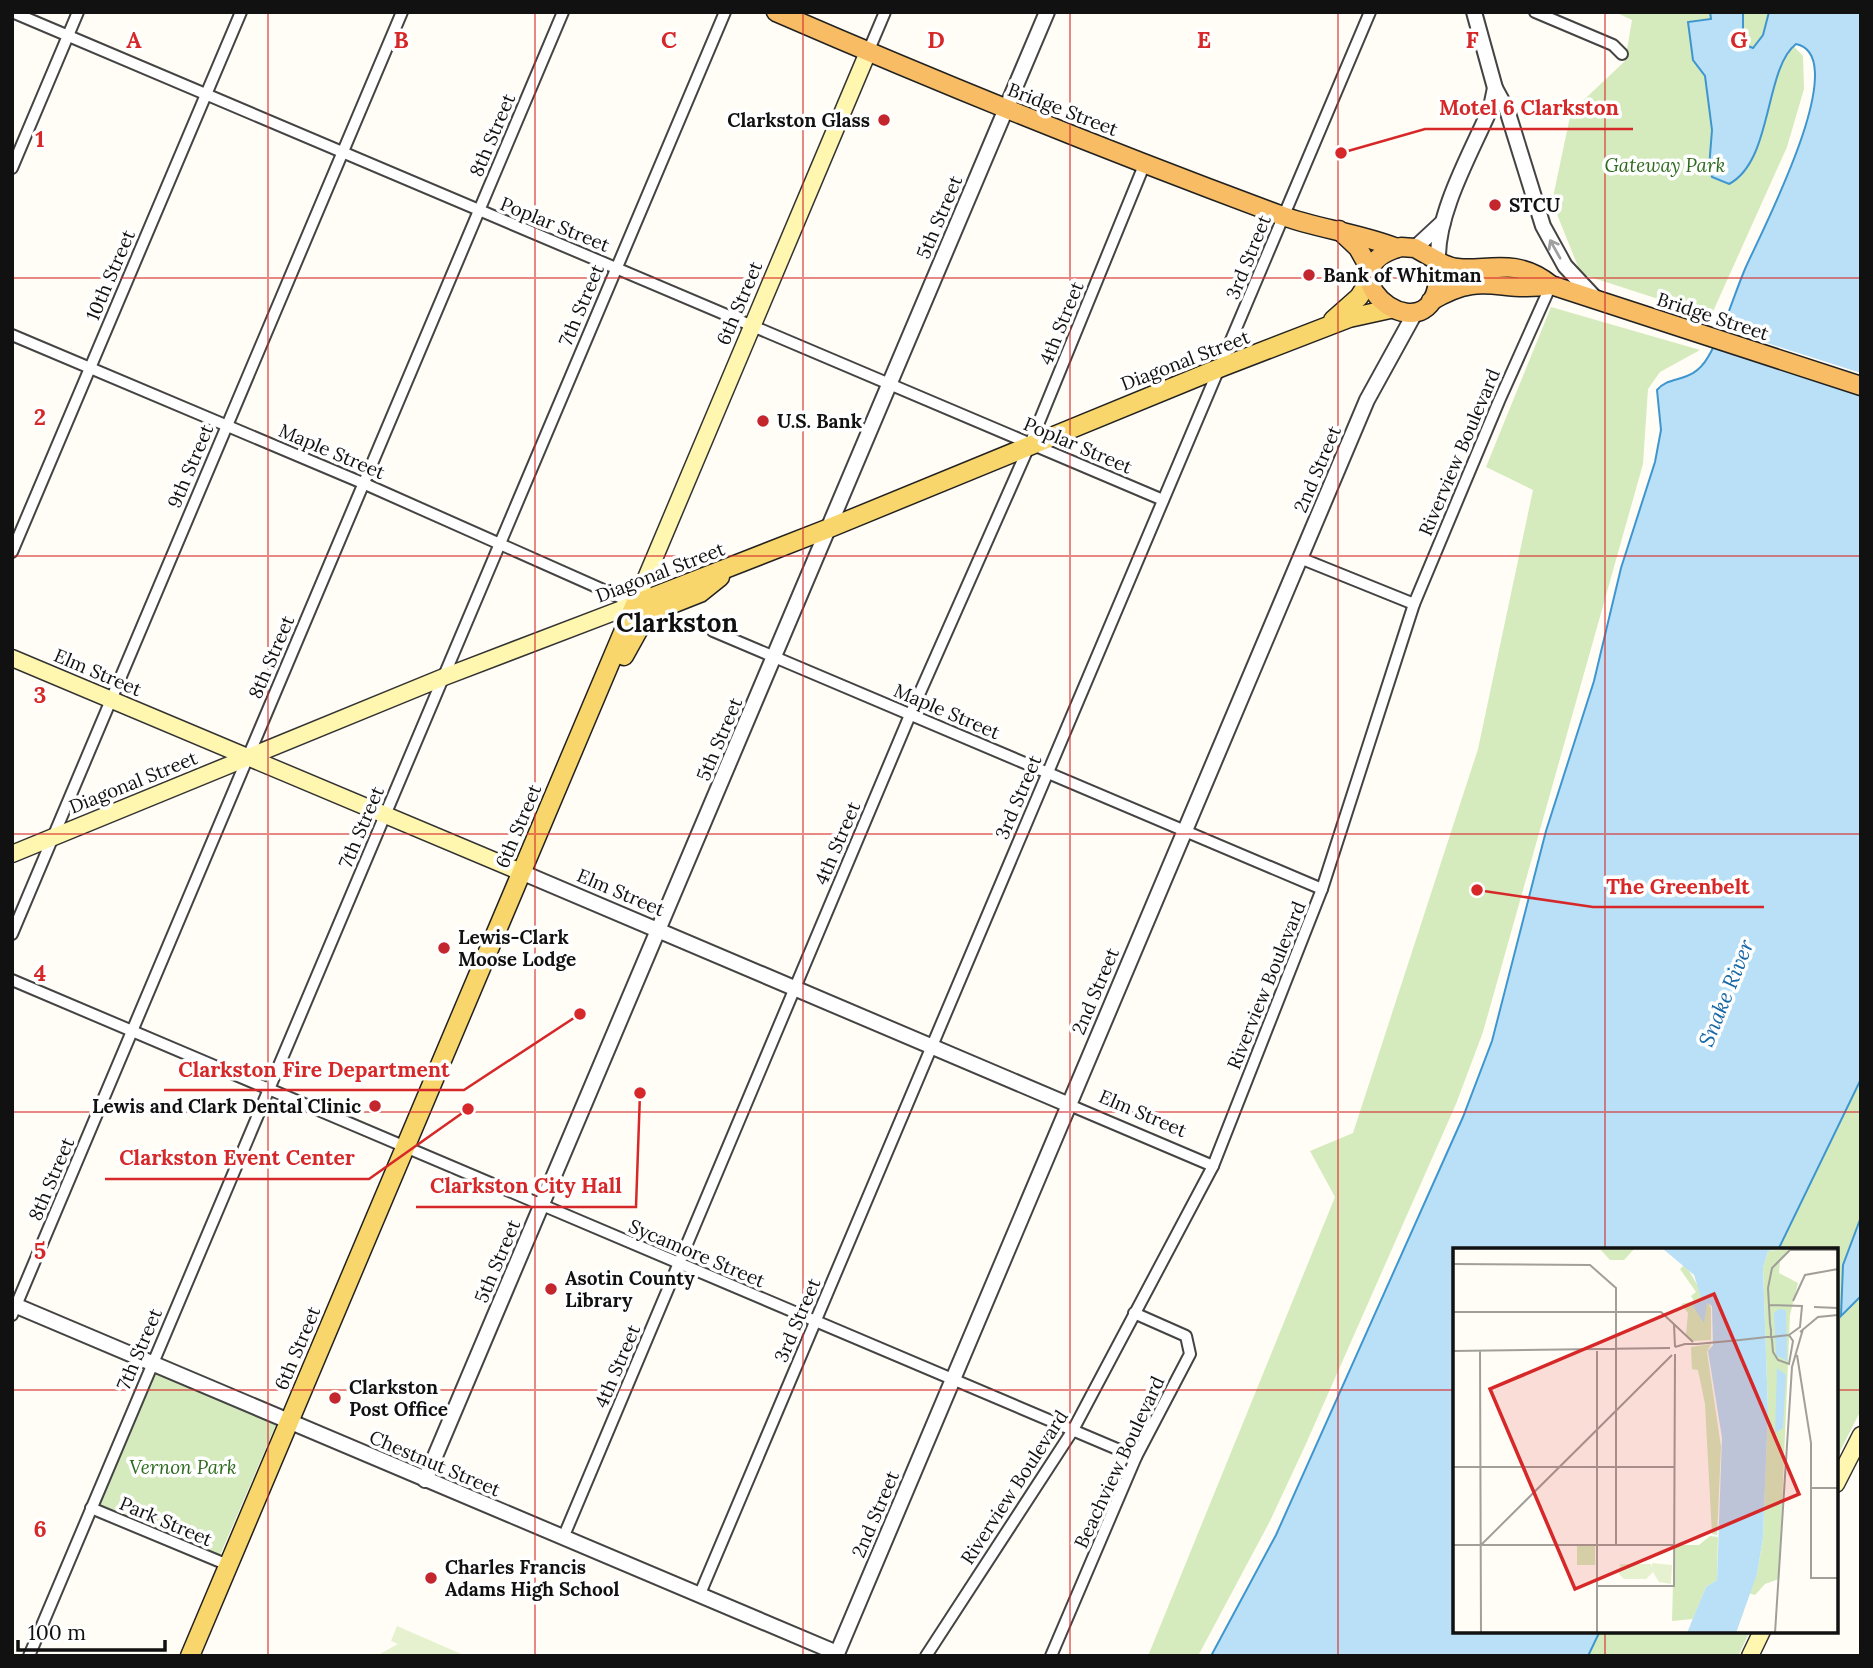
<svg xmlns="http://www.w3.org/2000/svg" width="1873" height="1668" font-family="Lora,serif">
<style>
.green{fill:#d5ebbd}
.pitch{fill:#e6f2cf}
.water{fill:#b9e0f7;stroke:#3f96cf;stroke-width:2}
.pier{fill:#fffdf5}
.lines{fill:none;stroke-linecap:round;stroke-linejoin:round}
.minor-casing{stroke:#444;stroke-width:14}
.tertiary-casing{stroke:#444;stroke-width:18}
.secondary-casing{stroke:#333;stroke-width:19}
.primary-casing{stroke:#222;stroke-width:21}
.trunk-casing{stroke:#222;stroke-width:21}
.minor{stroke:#fff;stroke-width:10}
.tertiary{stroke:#fff;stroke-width:14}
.secondary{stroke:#fff6b0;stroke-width:16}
.primary{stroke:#f9d66b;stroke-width:18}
.trunk{stroke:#f7bc64;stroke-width:18}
.oneway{stroke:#a0a0a0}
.grid{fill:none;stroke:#d62828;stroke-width:2;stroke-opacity:0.55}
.poi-dot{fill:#c4262e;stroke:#fff;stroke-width:2.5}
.labels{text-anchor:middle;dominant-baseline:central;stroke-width:7;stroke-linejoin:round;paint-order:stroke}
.street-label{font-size:19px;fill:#111;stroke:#fff}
.poi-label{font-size:19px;font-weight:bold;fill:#111;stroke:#fff;text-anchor:start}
.park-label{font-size:19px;font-style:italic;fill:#2f6b1f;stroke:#fff}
.water-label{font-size:21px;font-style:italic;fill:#1768a6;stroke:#fff}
.district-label{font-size:26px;font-weight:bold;fill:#111;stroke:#fff}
.inset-road{fill:none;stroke:#a09f9a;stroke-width:2}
.view{fill:#d62828;fill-opacity:0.15;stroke:#d62828;stroke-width:3.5}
.inset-edge{fill:none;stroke:#111;stroke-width:3.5}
.grid-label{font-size:23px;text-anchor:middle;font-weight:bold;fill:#d62828;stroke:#fff;stroke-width:7;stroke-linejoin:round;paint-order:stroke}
.leader{fill:none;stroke:#d62828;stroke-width:2.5}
.callout-dot{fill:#d62828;stroke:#fff;stroke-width:2.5}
.callout-label{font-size:21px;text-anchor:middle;font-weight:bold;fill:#d62828;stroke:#fff;stroke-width:7;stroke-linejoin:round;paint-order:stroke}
</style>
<rect width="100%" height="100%" fill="#fffdf5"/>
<g class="green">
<path d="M 1615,12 L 1769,12 L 1768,19 L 1803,56 L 1804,89 L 1787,147 L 1711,316 L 1581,274 L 1552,202 L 1571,112 L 1625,61 L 1632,20 Z"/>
<path d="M 1551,307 L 1700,350 L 1660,372 L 1648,389 L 1643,464 L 1483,1032 L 1456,1104 L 1305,1446 L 1270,1521 L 1198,1656 L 1148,1656 L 1335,1197 L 1310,1151 L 1353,1133 L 1478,749 L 1533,490 L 1486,467 Z"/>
<path d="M 1861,1079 L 1861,1410 L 1836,1459 L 1836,1250 L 1778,1250 Z"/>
<path d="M 149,1371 L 276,1425 L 217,1562 L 91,1508 Z"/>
<path d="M 1600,1631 L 1750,1631 L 1738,1656 L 1588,1656 Z"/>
</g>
<path class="pitch" d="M 397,1626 L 466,1656 L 376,1656 L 398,1644 L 391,1641 Z"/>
<g class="water">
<path d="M 1710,12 L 1743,12 L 1743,44 L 1753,48 L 1763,35 L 1769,12 L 1861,12 L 1861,1079 L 1778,1250 L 1455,1250 L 1455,1631 L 1600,1631 L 1588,1656 L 1211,1656 L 1276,1535 L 1463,1117 L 1492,1041 L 1546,831 L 1594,681 L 1621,568 L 1655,462 L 1661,430 L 1657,390 C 1670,374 1692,385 1708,357 C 1724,331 1733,297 1745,269 C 1759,236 1855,56 1796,44 C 1764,69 1773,161 1729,184 L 1712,177 L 1709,168 L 1712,130 L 1705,76 L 1693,60 L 1688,22 L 1711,19 Z"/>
<path d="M 1861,1217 L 1861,1296 L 1841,1316 L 1843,1265 Z"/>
</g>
<path class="pier" d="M 1717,327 L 1861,373 L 1861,396 L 1709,346 Z"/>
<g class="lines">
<g class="minor-casing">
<g id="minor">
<path d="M 12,12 L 1163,500"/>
<path d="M 1535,12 L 1613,45 L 1622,54"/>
<path d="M 868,52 L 885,12"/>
<path d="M 12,168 L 78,12"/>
<path d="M 12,335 L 365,484 L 635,604"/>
<path d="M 12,552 L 241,12"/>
<path d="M 1300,558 L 1414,604"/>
<path d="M 713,631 L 1322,889"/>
<path d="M 12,934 L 402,12"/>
<path d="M 12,980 L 1136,1457"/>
<path d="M 1067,1104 L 1213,1166"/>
<path d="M 12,1315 L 563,12"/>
<path d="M 91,1508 L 228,1565"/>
<path d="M 563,1538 L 910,715 L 1030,444 L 1145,163"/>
<path d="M 699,1596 L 1370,12"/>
<path d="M 29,1656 L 725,12"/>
<path d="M 926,1656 L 1073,1430 L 1213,1166 L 1322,889 L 1414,604 L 1499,401 L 1551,285"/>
<path d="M 1051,1656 L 1136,1457 L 1190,1354 L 1186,1336 L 1134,1313"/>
</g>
</g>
<g class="tertiary-casing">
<g id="tertiary">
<path d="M 1474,12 L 1495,88 L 1507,110 L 1543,226 L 1565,266 L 1595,298"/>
<path d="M 1415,248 L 1443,222"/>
<path d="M 1438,261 C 1436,213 1472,151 1491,107 L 1495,88"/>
<path d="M 521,872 L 1067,1104"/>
<path d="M 12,1304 L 837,1653"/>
<path d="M 425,1480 L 1047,12"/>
<path d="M 836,1656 L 1367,400 L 1416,311"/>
</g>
</g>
<g class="secondary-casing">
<g id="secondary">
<path d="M 12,658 L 521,872"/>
<path d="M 12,854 L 444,677 L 635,604 L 868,52"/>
<path d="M 1836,1484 L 1861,1435"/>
<path d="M 1750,1656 L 1762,1631"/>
</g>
</g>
<g class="primary-casing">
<g id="primary">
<path d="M 1333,320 L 1359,297 L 1371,278"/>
<path d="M 624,656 L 644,620 L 657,610 L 700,593 L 720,577"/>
<path d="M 190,1656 L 635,604 L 827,529 L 1222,367 L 1349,318 L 1390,309"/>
</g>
</g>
<g class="trunk-casing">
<g id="trunk">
<path d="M 776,12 C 942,84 1110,152 1280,215 C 1318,229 1359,233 1397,248"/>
<path d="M 1339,230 L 1358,248 L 1371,271"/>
<path d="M 1401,247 L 1415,248 L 1438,261 C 1447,373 1309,273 1401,247 Z"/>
<path d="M 1438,261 C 1470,282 1507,249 1551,285 L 1861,386"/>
<path d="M 1431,301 C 1484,269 1498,294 1551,285"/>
</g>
</g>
<use href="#minor" class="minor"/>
<use href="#tertiary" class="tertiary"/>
<use href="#secondary" class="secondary"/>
<use href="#primary" class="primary"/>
<use href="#trunk" class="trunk"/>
</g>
<defs><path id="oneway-shaft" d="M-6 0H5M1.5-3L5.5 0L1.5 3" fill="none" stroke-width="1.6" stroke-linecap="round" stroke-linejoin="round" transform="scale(1.75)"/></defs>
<use class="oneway" href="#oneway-shaft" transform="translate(1555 249) rotate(-119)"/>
<path class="grid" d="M 268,12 L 268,1656M 535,12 L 535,1656M 803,12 L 803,1656M 1070,12 L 1070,1656M 1338,12 L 1338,1656M 1605,12 L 1605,1250M 12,278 L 1861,278M 12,556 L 1861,556M 12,834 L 1861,834M 12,1112 L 1861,1112M 12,1390 L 1455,1390M 1836,1390 L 1861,1390M 1605,1631 L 1605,1656"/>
<g class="poi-dot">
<circle cx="884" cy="120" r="7"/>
<circle cx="1495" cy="205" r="7"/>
<circle cx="1309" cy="275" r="7"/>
<circle cx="763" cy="421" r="7"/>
<circle cx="444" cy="948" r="7"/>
<circle cx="375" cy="1106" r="7"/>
<circle cx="551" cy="1289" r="7"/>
<circle cx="335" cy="1398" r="7"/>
<circle cx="431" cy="1578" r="7"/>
</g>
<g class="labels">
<g class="street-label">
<text transform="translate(1063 109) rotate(21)">Bridge Street</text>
<text transform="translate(492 135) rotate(-67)">8th Street</text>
<text transform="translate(939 217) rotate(-67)">5th Street</text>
<text transform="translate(555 224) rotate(22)">Poplar Street</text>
<text transform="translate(1248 257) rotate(-68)">3rd Street</text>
<text transform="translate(110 275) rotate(-67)">10th Street</text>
<text transform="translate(739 303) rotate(-67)">6th Street</text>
<text transform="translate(581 305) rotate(-67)">7th Street</text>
<text transform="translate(1713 316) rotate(18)">Bridge Street</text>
<text transform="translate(1061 323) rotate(-68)">4th Street</text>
<text transform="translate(1185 360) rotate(-21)">Diagonal Street</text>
<text transform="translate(1078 445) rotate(23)">Poplar Street</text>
<text transform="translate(332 451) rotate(23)">Maple Street</text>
<text transform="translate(1459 452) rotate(-67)">Riverview Boulevard</text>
<text transform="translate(190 466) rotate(-67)">9th Street</text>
<text transform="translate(1317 469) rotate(-67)">2nd Street</text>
<text transform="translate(660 572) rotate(-21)">Diagonal Street</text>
<text transform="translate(271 657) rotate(-67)">8th Street</text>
<text transform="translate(98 672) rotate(23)">Elm Street</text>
<text transform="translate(947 711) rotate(23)">Maple Street</text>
<text transform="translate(719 739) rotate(-67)">5th Street</text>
<text transform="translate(133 782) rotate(-22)">Diagonal Street</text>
<text transform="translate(1018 797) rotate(-67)">3rd Street</text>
<text transform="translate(518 826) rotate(-67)">6th Street</text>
<text transform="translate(361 827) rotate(-67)">7th Street</text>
<text transform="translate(837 843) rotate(-67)">4th Street</text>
<text transform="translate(621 892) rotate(23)">Elm Street</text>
<text transform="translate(1266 985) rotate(-68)">Riverview Boulevard</text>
<text transform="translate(1095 991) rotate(-67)">2nd Street</text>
<text transform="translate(1143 1113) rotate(23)">Elm Street</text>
<text transform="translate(51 1179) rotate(-67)">8th Street</text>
<text transform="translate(697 1253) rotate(23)">Sycamore Street</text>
<text transform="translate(497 1261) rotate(-67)">5th Street</text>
<text transform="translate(797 1320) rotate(-67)">3rd Street</text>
<text transform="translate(297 1348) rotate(-67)">6th Street</text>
<text transform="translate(139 1349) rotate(-67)">7th Street</text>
<text transform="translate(617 1366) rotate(-67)">4th Street</text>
<text transform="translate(1119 1462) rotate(-65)">Beachview Boulevard</text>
<text transform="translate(435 1463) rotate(23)">Chestnut Street</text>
<text transform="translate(1014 1487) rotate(-57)">Riverview Boulevard</text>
<text transform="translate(875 1514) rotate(-67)">2nd Street</text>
<text transform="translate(166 1521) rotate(23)">Park Street</text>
</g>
<g class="poi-label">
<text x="870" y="120" text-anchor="end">Clarkston Glass</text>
<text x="1509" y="205">STCU</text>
<text x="1323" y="275">Bank of Whitman</text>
<text x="777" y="421">U.S. Bank</text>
<text x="458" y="937">Lewis-Clark<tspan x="458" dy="22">Moose Lodge</tspan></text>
<text x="361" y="1106" text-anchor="end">Lewis and Clark Dental Clinic</text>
<text x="565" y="1278">Asotin County<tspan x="565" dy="22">Library</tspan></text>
<text x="349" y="1387">Clarkston<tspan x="349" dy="22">Post Office</tspan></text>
<text x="445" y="1567">Charles Francis<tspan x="445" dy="22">Adams High School</tspan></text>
</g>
<g class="park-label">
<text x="1665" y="165">Gateway Park</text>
<text x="183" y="1467">Vernon Park</text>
</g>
<g class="water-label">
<text transform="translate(1726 993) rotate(-68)">Snake River</text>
</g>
<g class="district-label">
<text x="677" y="622">Clarkston</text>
</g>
</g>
<g transform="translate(1453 1248)">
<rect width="385" height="385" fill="#fffdf5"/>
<path d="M 182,0 L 171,12 L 157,12 L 147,1 ZM 338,0 L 327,13 L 326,25 L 345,35 L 337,67 L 326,331 L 312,336 L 302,347 L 295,345 L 304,326 L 310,290 L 315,163 L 310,20 L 315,3 ZM 232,16 L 258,60 L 258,92 L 240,93 L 233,86 L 235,65 L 228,56 L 241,53 L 238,48 L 243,44 L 227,21 ZM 258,96 L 254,104 L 268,199 L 264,287 L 259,286 L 252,156 L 245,122 L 239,121 L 238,99 ZM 257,288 L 265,289 L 264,332 L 253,339 L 240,371 L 219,373 L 221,297 L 246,297 ZM 124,298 L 142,298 L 142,317 L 124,317 Z" fill="#d5ebbd"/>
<path d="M 199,315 L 219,317 L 218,336 L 206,334 L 200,324 L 193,331 L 171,331 L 166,326 L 167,316 L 198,316 L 199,320 Z" fill="#e6f2cf"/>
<path d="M 209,0 L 329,0 L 315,3 L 310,20 L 315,163 L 310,290 L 304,326 L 283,385 L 234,385 L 253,339 L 264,332 L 269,190 L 255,103 L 260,97 L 259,58 L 254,55 L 251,75 L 240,58 L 245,52 L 250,55 L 241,27 ZM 326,61 L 333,62 L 334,113 L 323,107 L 321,65 ZM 324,120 L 333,127 L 330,180 L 322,185 Z" fill="#b9e0f7"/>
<path class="inset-road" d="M 0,16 L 137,17 L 163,40 L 163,297M 340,53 L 352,27 L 385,21M 316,57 L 349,58 L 347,79 L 336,87M 361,59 L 385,60M 0,64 L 208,64 L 240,94M 221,76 L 222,99M 347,84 L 365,69 L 385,67M 222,99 L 232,96 L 244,96 L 287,92 L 314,89 L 319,89 L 336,87 L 340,93 L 336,116 L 325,112 L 320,104 L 319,92 L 318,88 L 318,82 L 317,76 L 315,40 L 319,20 L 337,2 L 385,2M 0,103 L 217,100M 27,103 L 28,385M 144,103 L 144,385M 344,107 L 358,195 L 358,330 L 385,330M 0,219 L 144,219M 145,219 L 221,219M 358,240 L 385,240M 0,297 L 28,297 L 219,107M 29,297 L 221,297M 145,338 L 221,338 L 222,106M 322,385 L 339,119 L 350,81"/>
<path class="view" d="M 261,46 L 346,246 L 122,341 L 37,141 Z"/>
<rect width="385" height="385" class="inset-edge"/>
</g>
<g class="grid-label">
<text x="134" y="48">A</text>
<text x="401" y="48">B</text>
<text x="669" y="48">C</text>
<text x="936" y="48">D</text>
<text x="1204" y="48">E</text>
<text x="1472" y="48">F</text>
<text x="1739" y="48">G</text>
<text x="40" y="147">1</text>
<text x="40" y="425">2</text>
<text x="40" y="703">3</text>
<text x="40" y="981">4</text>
<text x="40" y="1259">5</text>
<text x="40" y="1537">6</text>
</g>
<path class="leader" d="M1341 153L1425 129H1633M1477 890L1593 907H1764M580 1014L464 1090H164M468 1109L369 1179H105M640 1093L636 1207H416"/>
<g class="callout-dot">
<circle cx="1341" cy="153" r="7"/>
<circle cx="1477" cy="890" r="7"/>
<circle cx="580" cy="1014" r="7"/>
<circle cx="468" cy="1109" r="7"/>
<circle cx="640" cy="1093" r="7"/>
</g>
<g class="callout-label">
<text x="1529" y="115">Motel 6 Clarkston</text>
<text x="1678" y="894">The Greenbelt</text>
<text x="314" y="1077">Clarkston Fire Department</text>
<text x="237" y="1165">Clarkston Event Center</text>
<text x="526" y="1193">Clarkston City Hall</text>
</g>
<rect width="1873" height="1668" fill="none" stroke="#111111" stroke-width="28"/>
<path d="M18 1640v10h147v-10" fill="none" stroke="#111111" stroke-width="3.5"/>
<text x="28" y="1640" font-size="21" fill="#111111" stroke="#ffffff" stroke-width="5" paint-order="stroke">100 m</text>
</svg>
